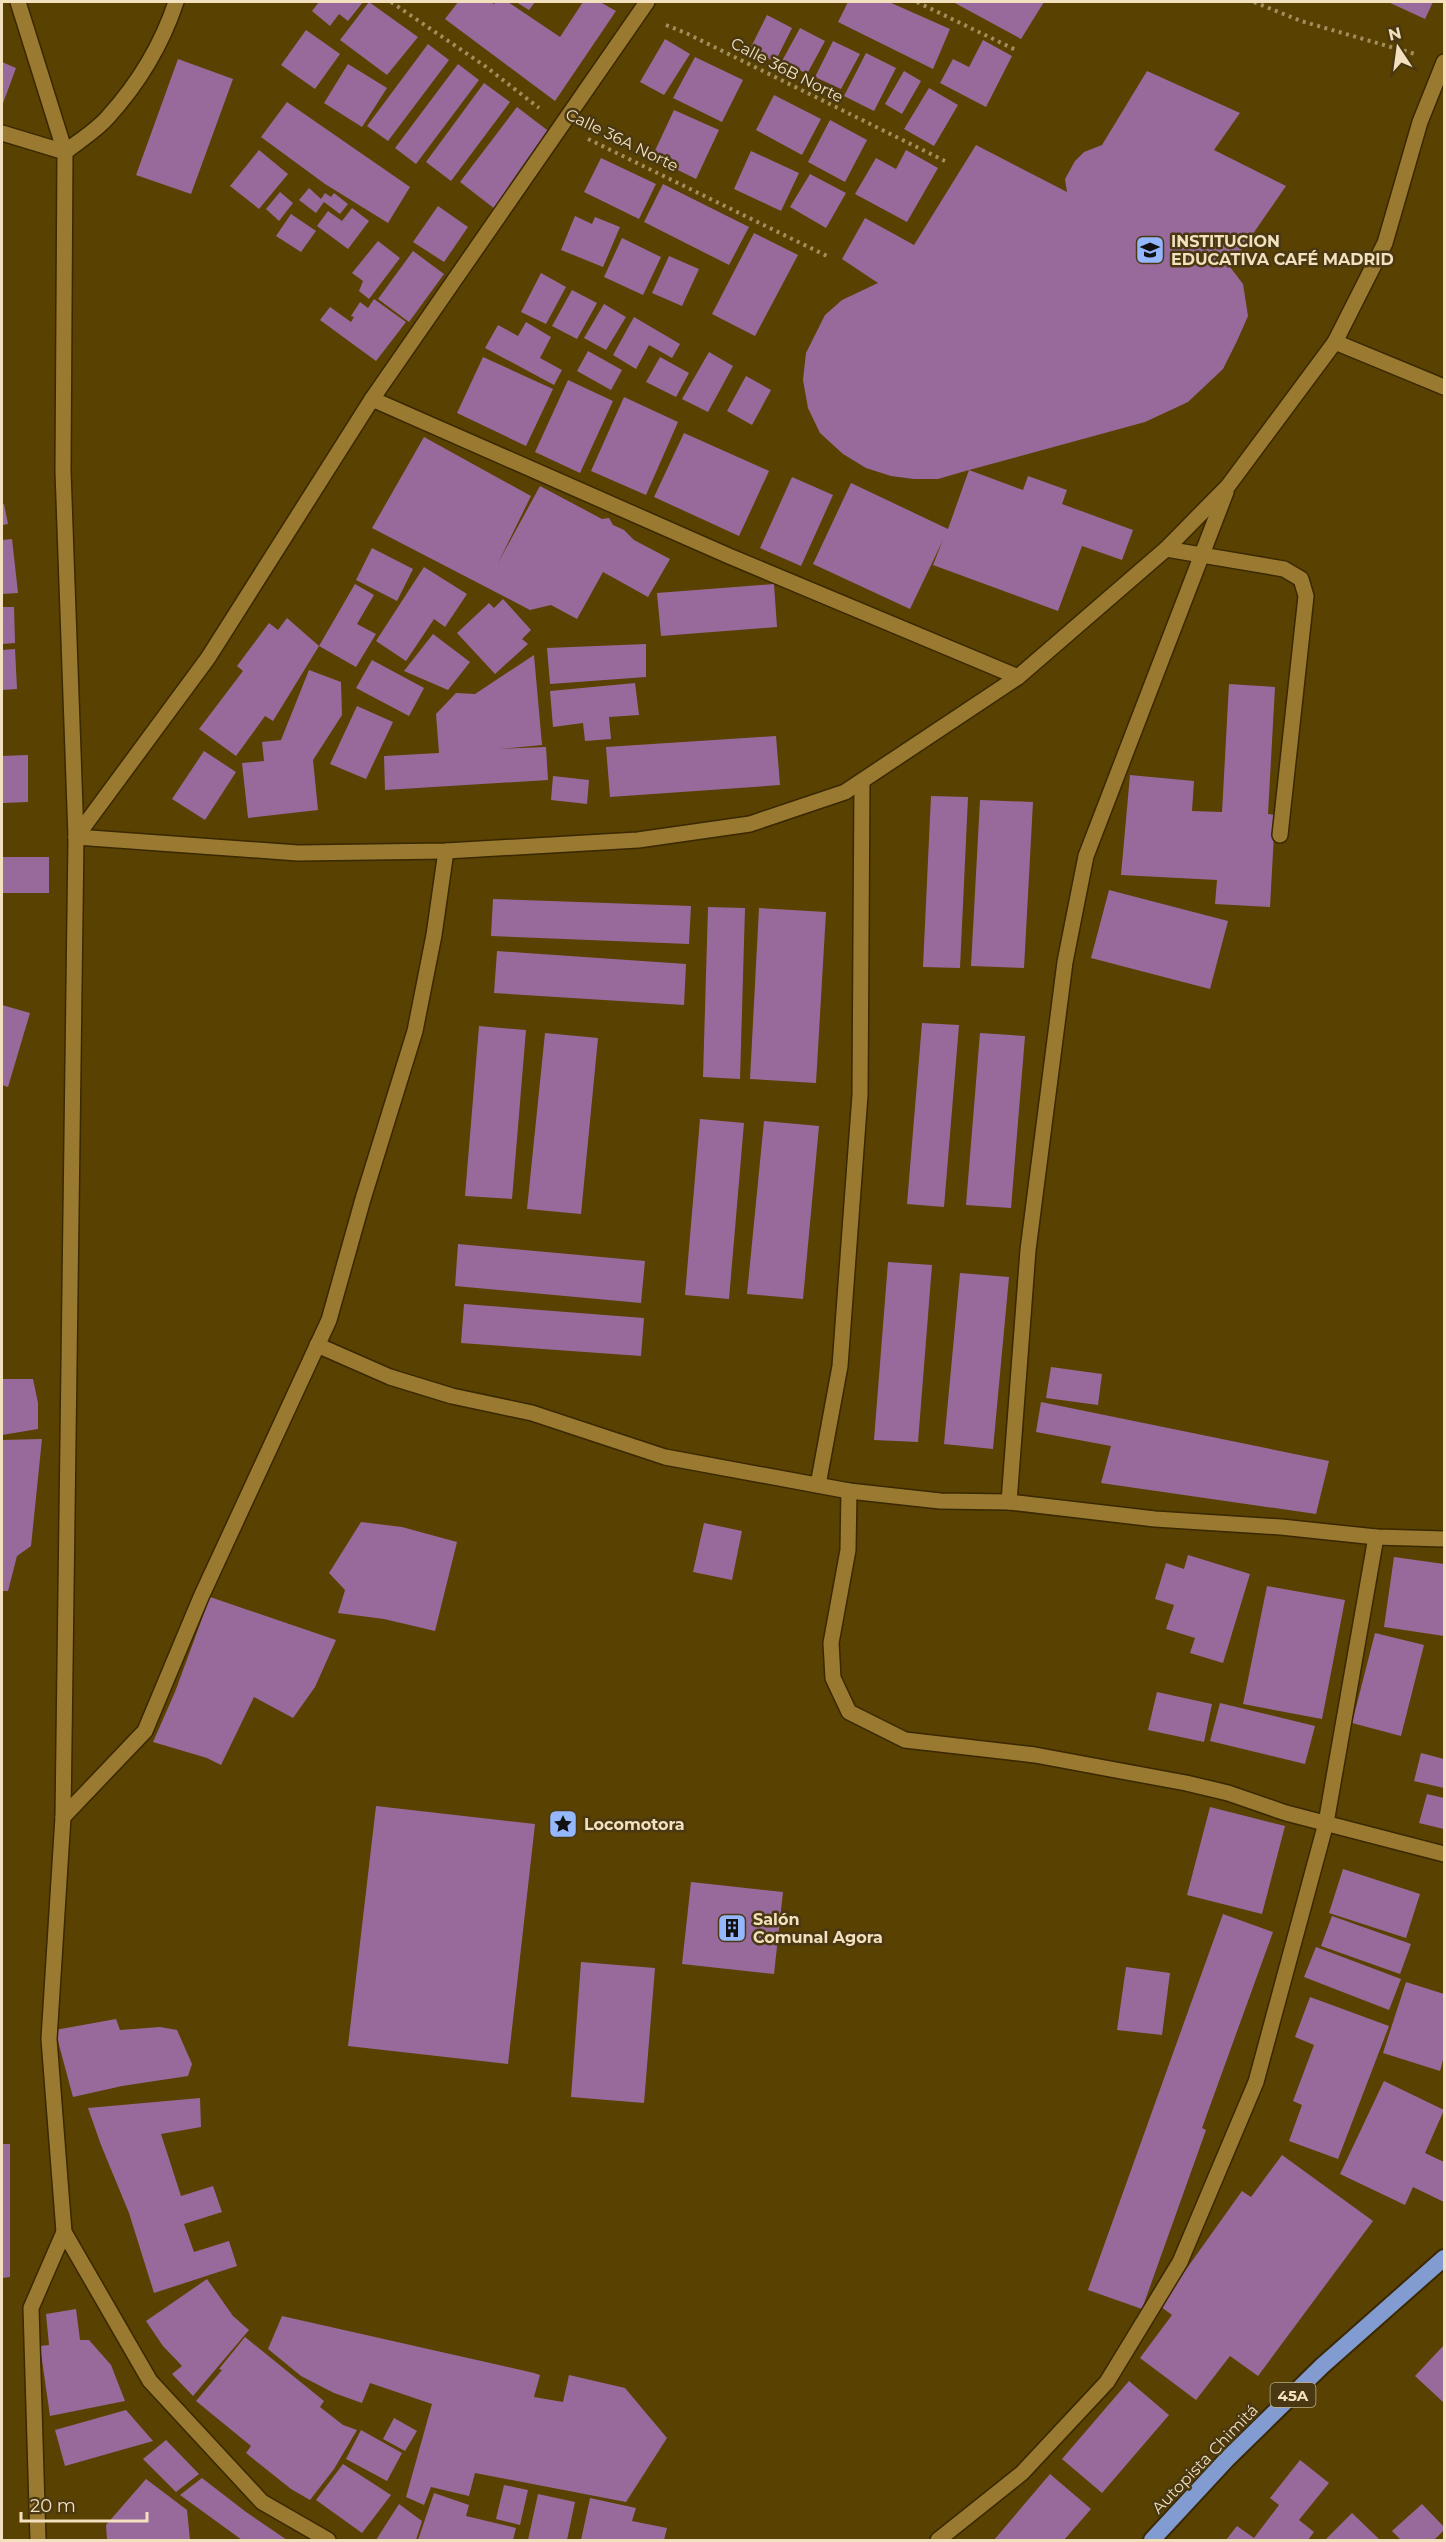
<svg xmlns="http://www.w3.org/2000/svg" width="1446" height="2542" font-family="Montserrat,sans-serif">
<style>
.building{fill:#986a9c}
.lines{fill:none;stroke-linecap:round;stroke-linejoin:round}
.service-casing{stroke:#392800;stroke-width:18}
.minor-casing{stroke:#392800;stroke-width:18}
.trunk-casing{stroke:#392800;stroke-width:20}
.path{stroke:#a28d5c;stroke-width:4;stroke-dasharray:3 4.5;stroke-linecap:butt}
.service{stroke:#9a7931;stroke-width:15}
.minor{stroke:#9a7931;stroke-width:15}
.trunk{stroke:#829cd1;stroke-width:16}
.labels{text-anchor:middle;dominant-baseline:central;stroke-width:5;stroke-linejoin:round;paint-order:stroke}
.shield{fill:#493811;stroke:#bfae8a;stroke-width:1.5}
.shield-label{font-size:15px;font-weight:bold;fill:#f2e0be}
.street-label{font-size:16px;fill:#f2e0be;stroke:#493811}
.poi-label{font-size:16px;font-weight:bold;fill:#f2e0be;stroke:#493811;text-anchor:start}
</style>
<rect width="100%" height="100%" fill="#594102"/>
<g class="building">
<path d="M 319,2 L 363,2 L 348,21 L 339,14 L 330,26 L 312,11 Z"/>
<path d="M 369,2 L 418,37 L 387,75 L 340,40 Z"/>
<path d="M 458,2 L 490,2 L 494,4 L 496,2 L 508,2 L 560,37 L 583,2 L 600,2 L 616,11 L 555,101 L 445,19 Z"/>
<path d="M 516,2 L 535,2 L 529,10 Z"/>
<path d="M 848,2 L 889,2 L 950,29 L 933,69 L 838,22 Z"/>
<path d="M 953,2 L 1044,2 L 1021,39 Z"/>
<path d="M 1388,2 L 1433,2 L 1425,19 Z"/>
<path d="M 767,15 L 792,28 L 775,62 L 750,49 Z"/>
<path d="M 800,28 L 825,41 L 807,74 L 782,61 Z"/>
<path d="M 306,30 L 340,54 L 315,89 L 281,65 Z"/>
<path d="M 665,39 L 690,54 L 664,95 L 640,82 Z"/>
<path d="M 983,40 L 1012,56 L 986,107 L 940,83 L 953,59 L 969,67 Z"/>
<path d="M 833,41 L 860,54 L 841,89 L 815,77 Z"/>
<path d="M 428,44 L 449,60 L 388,141 L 367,126 Z"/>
<path d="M 866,53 L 896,68 L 874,111 L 844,96 Z"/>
<path d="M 695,57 L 743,80 L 722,122 L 673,98 Z"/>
<path d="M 178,59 L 233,79 L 191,194 L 136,175 Z"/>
<path d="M 2,62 L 16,68 L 2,106 Z"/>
<path d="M 348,64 L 387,88 L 362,127 L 324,103 Z"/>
<path d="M 458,64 L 479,80 L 416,164 L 395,148 Z"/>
<path d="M 904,71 L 921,81 L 902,114 L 885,104 Z"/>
<path d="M 1147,71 L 1240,113 L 1214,150 L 1286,186 L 1230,267 L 1243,284 L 1248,316 L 1237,341 L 1223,369 L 1188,402 L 1145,422 L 969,470 L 1023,490 L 1028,476 L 1067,490 L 1062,504 L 1133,530 L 1122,560 L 1082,546 L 1058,611 L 933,565 L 943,540 L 910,609 L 813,564 L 851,483 L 948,529 L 969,470 L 938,479 L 914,479 L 891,476 L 866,468 L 843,454 L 820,433 L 808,408 L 803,380 L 806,353 L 825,315 L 842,300 L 878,283 L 842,259 L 865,218 L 914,245 L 976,145 L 1067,192 L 1065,179 L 1075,161 L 1084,152 L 1102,145 Z"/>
<path d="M 484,83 L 510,102 L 451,181 L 426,162 Z"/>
<path d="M 929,88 L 958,105 L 934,146 L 904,129 Z"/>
<path d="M 774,95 L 821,119 L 802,155 L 756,130 Z"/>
<path d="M 287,102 L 410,187 L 388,223 L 325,184 L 261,137 Z"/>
<path d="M 517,107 L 551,133 L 495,209 L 460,182 Z"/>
<path d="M 674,110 L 719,130 L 696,179 L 652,157 Z"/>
<path d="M 830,120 L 867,140 L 845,182 L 808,162 Z"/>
<path d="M 259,150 L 288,174 L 259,209 L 230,186 Z"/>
<path d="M 906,150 L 938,168 L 907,222 L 855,194 L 876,158 L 896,169 Z"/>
<path d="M 751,151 L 799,173 L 781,211 L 734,189 Z"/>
<path d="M 601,158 L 656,184 L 639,219 L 584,192 Z"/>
<path d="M 810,174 L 846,193 L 826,228 L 790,207 Z"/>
<path d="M 663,184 L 749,227 L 729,265 L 644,222 Z"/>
<path d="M 309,188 L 321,199 L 325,193 L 331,197 L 334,193 L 348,204 L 340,214 L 324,202 L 316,213 L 299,200 Z"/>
<path d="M 280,192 L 293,203 L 279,221 L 266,209 Z"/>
<path d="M 438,206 L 468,227 L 444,262 L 413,242 Z"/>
<path d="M 352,208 L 369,221 L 348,249 L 317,226 L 328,211 L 342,221 Z"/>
<path d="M 291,214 L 316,231 L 301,252 L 276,236 Z"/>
<path d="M 575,216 L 592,224 L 595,217 L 620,227 L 603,267 L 561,250 Z"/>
<path d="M 754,233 L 798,255 L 755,336 L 712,314 Z"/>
<path d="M 622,238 L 661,257 L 643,295 L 604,277 Z"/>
<path d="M 378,241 L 400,258 L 369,299 L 359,291 L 363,281 L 352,273 Z"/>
<path d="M 413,251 L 444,274 L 409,322 L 378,299 Z"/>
<path d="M 669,256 L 699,269 L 682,306 L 652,293 Z"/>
<path d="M 541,273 L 566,287 L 546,324 L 521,312 Z"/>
<path d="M 572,290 L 597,303 L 577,339 L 552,326 Z"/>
<path d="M 374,299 L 406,322 L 376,361 L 320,320 L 330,307 L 351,322 L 354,317 L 351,316 L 360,302 L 368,308 Z"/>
<path d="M 604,304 L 626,317 L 606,350 L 584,338 Z"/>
<path d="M 634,317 L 680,344 L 672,358 L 649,345 L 636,369 L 613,355 Z"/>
<path d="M 526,322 L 551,337 L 540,358 L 562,370 L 554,385 L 485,348 L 498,325 L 518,336 Z"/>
<path d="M 588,351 L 622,370 L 611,390 L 577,371 Z"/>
<path d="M 709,352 L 733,366 L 708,412 L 682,399 Z"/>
<path d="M 483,357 L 553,389 L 526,446 L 457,413 Z"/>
<path d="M 660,357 L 689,373 L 676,397 L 646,382 Z"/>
<path d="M 746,376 L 771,390 L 752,425 L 727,411 Z"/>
<path d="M 568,380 L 613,401 L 580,473 L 535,452 Z"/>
<path d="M 624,397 L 678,422 L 646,495 L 591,471 Z"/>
<path d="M 684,433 L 769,471 L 739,536 L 654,497 Z"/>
<path d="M 424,437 L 531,496 L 498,563 L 540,486 L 602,519 L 609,518 L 613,525 L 624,530 L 634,540 L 670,559 L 648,597 L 603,572 L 577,619 L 551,605 L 530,610 L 372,528 Z"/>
<path d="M 792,477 L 833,495 L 801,566 L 760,548 Z"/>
<path d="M 4,504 L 8,524 L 2,525 L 2,505 Z"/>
<path d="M 12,539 L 18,593 L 2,594 L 2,540 Z"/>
<path d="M 372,548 L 413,569 L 397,601 L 356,580 Z"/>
<path d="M 424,567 L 467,594 L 445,627 L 434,619 L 406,661 L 376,641 Z"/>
<path d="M 355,584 L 374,595 L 357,624 L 376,634 L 356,667 L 319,646 Z"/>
<path d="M 774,584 L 777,627 L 661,636 L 657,593 Z"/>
<path d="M 503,599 L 531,630 L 522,639 L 528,644 L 495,674 L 457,633 L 489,603 L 494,608 Z"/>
<path d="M 2,607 L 14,607 L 15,643 L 2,644 Z"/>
<path d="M 287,618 L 319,646 L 273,721 L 265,716 L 236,756 L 199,729 L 243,671 L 237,666 L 269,623 L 278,630 Z"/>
<path d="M 433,634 L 470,662 L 448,690 L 404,671 Z"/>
<path d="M 646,644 L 646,677 L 550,684 L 547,648 Z"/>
<path d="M 15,649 L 17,689 L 2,690 L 2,650 Z"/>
<path d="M 534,655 L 542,745 L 499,749 L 546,747 L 548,780 L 385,790 L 384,756 L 439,753 L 436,714 L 456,693 L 475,694 Z"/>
<path d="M 372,660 L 424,688 L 409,716 L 356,688 Z"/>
<path d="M 309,670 L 341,682 L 342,715 L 313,760 L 318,810 L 248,818 L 242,763 L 264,761 L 262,742 L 281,740 Z"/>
<path d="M 635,683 L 639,715 L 609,717 L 611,739 L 585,741 L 583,723 L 553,727 L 550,691 Z"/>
<path d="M 1229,684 L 1275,687 L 1268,814 L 1275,815 L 1270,907 L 1215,904 L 1217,880 L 1121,875 L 1130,775 L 1194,781 L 1192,811 L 1222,812 Z"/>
<path d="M 357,706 L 393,722 L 366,779 L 330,764 Z"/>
<path d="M 776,736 L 780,785 L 610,797 L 606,747 Z"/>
<path d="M 204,751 L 236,772 L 205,820 L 172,799 Z"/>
<path d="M 28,755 L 28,802 L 2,803 L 2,756 Z"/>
<path d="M 553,776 L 589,780 L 587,804 L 551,800 Z"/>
<path d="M 931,796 L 968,797 L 960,968 L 923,967 Z"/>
<path d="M 980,800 L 1033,802 L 1024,968 L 971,966 Z"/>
<rect x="2" y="857" width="47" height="36"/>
<path d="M 1109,890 L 1228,921 L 1210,989 L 1091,958 Z"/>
<path d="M 493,899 L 691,906 L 689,944 L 491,936 Z"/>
<path d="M 708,907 L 745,908 L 740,1079 L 703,1077 Z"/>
<path d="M 759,908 L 826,912 L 816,1083 L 750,1079 Z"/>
<path d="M 497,951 L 686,964 L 684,1005 L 494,993 Z"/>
<path d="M 2,1005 L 30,1013 L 8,1087 L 2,1085 Z"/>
<path d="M 922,1023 L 959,1025 L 944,1207 L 907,1204 Z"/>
<path d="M 479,1026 L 526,1030 L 512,1199 L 465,1196 Z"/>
<path d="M 545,1033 L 598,1038 L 581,1214 L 527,1209 Z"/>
<path d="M 980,1033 L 1025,1036 L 1011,1208 L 966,1205 Z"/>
<path d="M 700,1119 L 744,1123 L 729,1299 L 685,1295 Z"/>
<path d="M 764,1121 L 819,1126 L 803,1299 L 747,1294 Z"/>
<path d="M 458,1244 L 645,1261 L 641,1303 L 455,1286 Z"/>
<path d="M 888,1262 L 932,1265 L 918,1442 L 874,1440 Z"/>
<path d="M 960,1273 L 1009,1277 L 993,1449 L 944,1444 Z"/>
<path d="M 464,1304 L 644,1318 L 641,1356 L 461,1343 Z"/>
<path d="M 1051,1367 L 1102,1374 L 1098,1405 L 1046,1398 Z"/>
<path d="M 2,1379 L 33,1379 L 38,1403 L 38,1429 L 2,1435 Z"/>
<path d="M 1041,1402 L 1329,1461 L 1316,1514 L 1101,1483 L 1111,1446 L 1036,1432 Z"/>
<path d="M 42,1439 L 31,1546 L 17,1556 L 8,1591 L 2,1591 L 2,1440 Z"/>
<path d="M 361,1522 L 402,1527 L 457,1542 L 435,1631 L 384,1619 L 338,1613 L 345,1590 L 329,1573 Z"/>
<path d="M 704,1523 L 742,1531 L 732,1580 L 693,1572 Z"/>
<path d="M 1188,1555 L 1250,1574 L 1223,1663 L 1190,1653 L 1195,1638 L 1166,1629 L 1174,1605 L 1155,1599 L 1166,1563 L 1184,1569 Z"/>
<path d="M 1394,1557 L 1444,1564 L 1444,1636 L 1384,1627 Z"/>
<path d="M 1267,1586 L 1345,1600 L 1322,1719 L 1243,1704 Z"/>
<path d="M 210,1597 L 336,1640 L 315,1687 L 293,1718 L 254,1697 L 221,1765 L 207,1758 L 153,1742 L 175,1692 Z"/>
<path d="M 1375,1633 L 1424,1645 L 1401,1736 L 1352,1723 Z"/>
<path d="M 1157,1692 L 1212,1704 L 1204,1742 L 1148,1730 Z"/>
<path d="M 1220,1703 L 1315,1726 L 1305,1764 L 1210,1741 Z"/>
<path d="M 1421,1753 L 1444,1759 L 1444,1788 L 1414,1781 Z"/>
<path d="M 1427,1794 L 1444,1798 L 1444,1829 L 1419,1823 Z"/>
<path d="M 376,1806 L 535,1824 L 508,2064 L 348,2046 Z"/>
<path d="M 1210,1807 L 1285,1826 L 1262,1914 L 1187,1895 Z"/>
<path d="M 1343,1869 L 1420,1894 L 1406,1938 L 1329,1913 Z"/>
<path d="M 691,1882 L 783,1892 L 774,1974 L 682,1964 Z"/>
<path d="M 1223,1914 L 1273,1932 L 1202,2128 L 1206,2130 L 1142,2309 L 1088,2290 Z"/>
<path d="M 1332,1916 L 1411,1944 L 1400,1974 L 1321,1946 Z"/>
<path d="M 1316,1947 L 1401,1979 L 1389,2010 L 1304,1977 Z"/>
<path d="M 581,1962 L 655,1968 L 644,2103 L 571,2097 Z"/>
<path d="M 1126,1967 L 1170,1973 L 1162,2035 L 1117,2030 Z"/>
<path d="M 1406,1982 L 1444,1994 L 1444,2056 L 1440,2071 L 1383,2053 Z"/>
<path d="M 1310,1997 L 1389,2026 L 1338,2159 L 1289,2141 L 1302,2105 L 1293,2101 L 1314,2045 L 1295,2037 Z"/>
<path d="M 116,2019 L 120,2030 L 160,2027 L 177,2030 L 192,2064 L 188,2076 L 122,2086 L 73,2097 L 55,2030 Z"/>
<path d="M 1384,2081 L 1444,2110 L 1425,2153 L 1444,2162 L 1444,2202 L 1413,2187 L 1405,2205 L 1340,2174 Z"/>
<path d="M 200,2098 L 201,2127 L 161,2134 L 181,2196 L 213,2186 L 222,2212 L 184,2224 L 194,2252 L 229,2241 L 237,2266 L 154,2293 L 129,2213 L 101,2145 L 88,2108 Z"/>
<path d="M 2,2144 L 10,2144 L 10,2277 L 2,2278 Z"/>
<path d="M 1282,2155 L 1373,2221 L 1258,2376 L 1230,2356 L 1196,2400 L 1140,2358 L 1172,2315 L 1160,2306 L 1242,2191 L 1251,2197 Z"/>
<path d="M 207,2279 L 233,2316 L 249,2330 L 193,2396 L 172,2374 L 182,2366 L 163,2346 L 146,2321 Z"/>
<path d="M 76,2309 L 80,2340 L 89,2340 L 111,2365 L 125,2401 L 50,2416 L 40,2346 L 49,2345 L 46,2314 Z"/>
<path d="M 282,2316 L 534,2373 L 540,2375 L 534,2397 L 563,2402 L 569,2375 L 625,2388 L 667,2438 L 626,2502 L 475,2473 L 469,2496 L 431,2487 L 424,2505 L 406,2497 L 432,2404 L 370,2383 L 362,2403 L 334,2393 L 301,2376 L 268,2349 Z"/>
<path d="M 245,2337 L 324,2401 L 320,2407 L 343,2425 L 357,2430 L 334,2469 L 310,2500 L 291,2489 L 246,2453 L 251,2446 L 196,2401 L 222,2370 L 219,2369 Z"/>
<path d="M 1444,2345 L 1444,2400 L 1443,2402 L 1415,2376 Z"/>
<path d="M 1129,2381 L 1169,2415 L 1102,2493 L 1062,2459 Z"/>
<path d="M 126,2410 L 153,2441 L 65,2466 L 55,2430 Z"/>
<path d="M 394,2418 L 417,2431 L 405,2451 L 383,2439 Z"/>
<path d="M 361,2430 L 402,2453 L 387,2481 L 346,2459 Z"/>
<path d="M 166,2440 L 199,2474 L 176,2492 L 143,2459 Z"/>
<path d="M 1300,2460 L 1329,2483 L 1299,2520 L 1314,2532 L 1308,2540 L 1226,2540 L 1237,2526 L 1254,2538 L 1279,2505 L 1270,2498 Z"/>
<path d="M 343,2464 L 391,2495 L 362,2533 L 316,2500 Z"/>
<path d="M 1050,2474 L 1091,2509 L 1064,2540 L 994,2540 Z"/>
<path d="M 202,2478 L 246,2512 L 287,2540 L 242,2540 L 180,2495 Z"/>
<path d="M 146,2479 L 187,2510 L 190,2540 L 107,2540 L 106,2525 Z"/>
<path d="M 504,2485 L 528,2490 L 520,2525 L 496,2519 Z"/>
<path d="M 434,2493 L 469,2505 L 466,2516 L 516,2528 L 513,2540 L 418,2540 Z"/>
<path d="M 538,2494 L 575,2502 L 567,2540 L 528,2540 Z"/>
<path d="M 590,2498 L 636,2508 L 632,2521 L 667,2528 L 664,2540 L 581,2540 Z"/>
<path d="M 399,2504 L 422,2521 L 416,2540 L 376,2540 Z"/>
<path d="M 1422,2504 L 1444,2527 L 1444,2530 L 1434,2540 L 1401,2540 L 1392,2531 Z"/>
<path d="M 1352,2513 L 1380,2540 L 1325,2540 Z"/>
</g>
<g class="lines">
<g class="service-casing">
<path id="service" d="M 1166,549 L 1284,569 L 1301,579 L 1306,596 L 1280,835"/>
</g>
<g class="minor-casing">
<g id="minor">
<path d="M 18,2 L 65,152 L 63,471 L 76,837 L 63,1817 L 49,2039 L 64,2232 L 150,2381 L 262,2502 L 328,2540"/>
<path d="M 2,133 L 65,152"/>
<path d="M 65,152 C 79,141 97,130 108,117 C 138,84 162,44 176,2"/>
<path d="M 1335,342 L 1444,387"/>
<path d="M 372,399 L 729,556 L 1018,677"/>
<path d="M 76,837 L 298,853 L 446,851 L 638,840 L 750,824 L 845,792 L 1018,677 L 1166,549 L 1228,486 L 1335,342 L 1385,243 L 1420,122 L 1444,62"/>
<path d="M 76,837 L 208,658 L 372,399 L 647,2"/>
<path d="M 317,1345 L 390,1377 L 452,1396 L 532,1413 L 665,1457 L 849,1491 L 940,1501 L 1009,1502 L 1155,1519 L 1281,1527 L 1376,1537 L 1444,1539"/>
<path d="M 818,1485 L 840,1366 L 860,1095 L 862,781"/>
<path d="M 849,1491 L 848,1550 L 831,1643 L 833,1678 L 849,1712 L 905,1740 L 1035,1755 L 1186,1783 L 1228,1793 L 1286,1813 L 1444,1854"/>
<path d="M 1009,1502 L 1028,1250 L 1065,962 L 1086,856 L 1226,492"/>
<path d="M 63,1817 L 145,1731 L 201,1597 L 329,1320 L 363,1199 L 415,1031 L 434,935 L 446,851"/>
<path d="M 38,2540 L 31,2308 L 64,2232"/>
<path d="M 938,2540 L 1022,2473 L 1107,2382 L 1180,2262 L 1256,2082 L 1326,1823 L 1376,1537"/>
</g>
</g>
<g class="trunk-casing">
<path id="trunk" d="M 1152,2540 L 1227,2459 L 1322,2366 L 1444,2258"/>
</g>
<g class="path">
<path d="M 391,2 L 485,66 L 539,108"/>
<path d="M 917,2 L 1018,51"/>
<path d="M 1254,2 L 1301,21 L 1415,54"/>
<path d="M 666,25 L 688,34 L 945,161"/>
<path d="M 588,139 L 827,256"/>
</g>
<use href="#service" class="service"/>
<use href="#minor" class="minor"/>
<use href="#trunk" class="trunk"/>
</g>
<defs>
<g id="school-square" transform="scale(1.5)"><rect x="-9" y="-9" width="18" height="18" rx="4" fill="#94b7fd" stroke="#493811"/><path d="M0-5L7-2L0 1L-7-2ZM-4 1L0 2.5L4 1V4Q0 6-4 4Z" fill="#111"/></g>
<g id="sight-square" transform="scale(1.5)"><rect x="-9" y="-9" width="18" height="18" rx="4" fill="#94b7fd" stroke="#493811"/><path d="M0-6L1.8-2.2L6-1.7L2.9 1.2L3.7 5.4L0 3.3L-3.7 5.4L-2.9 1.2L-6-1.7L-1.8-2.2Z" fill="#111"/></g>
<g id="building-square" transform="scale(1.5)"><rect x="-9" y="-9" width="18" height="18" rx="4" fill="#94b7fd" stroke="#493811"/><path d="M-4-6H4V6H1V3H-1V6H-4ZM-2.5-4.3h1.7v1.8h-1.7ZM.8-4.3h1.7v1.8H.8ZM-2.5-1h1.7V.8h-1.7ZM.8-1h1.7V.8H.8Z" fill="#111"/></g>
</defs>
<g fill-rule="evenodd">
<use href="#school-square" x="1150" y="250"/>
<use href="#sight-square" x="563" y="1824"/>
<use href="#building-square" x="732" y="1928"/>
</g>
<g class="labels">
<rect class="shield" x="1270.5" y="2383" width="45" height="24" rx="4.5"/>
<g class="shield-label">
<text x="1293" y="2395">45A</text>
</g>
<g class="street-label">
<text transform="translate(787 70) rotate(27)">Calle 36B Norte</text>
<text transform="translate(622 140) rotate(26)">Calle 36A Norte</text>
<text transform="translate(1205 2459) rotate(-46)">Autopista Chimitá</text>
</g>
<g class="poi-label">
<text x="1171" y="241">INSTITUCION<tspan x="1171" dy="18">EDUCATIVA CAFÉ MADRID</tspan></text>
<text x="584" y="1824">Locomotora</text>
<text x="753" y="1919">Salón<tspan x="753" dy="18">Comunal Agora</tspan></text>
</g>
</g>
<rect width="1446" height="2542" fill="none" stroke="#f2e0be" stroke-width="6"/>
<g transform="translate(1398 48) rotate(347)" stroke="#493811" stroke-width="4.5" paint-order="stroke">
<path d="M0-4.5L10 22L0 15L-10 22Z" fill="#f2e0be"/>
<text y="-9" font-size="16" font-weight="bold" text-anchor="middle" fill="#f2e0be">N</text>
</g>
<path d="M21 2512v9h126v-9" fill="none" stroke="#f2e0be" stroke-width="3"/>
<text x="30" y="2512" font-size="18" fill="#f2e0be" stroke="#493811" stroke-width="4.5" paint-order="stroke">20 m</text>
</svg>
